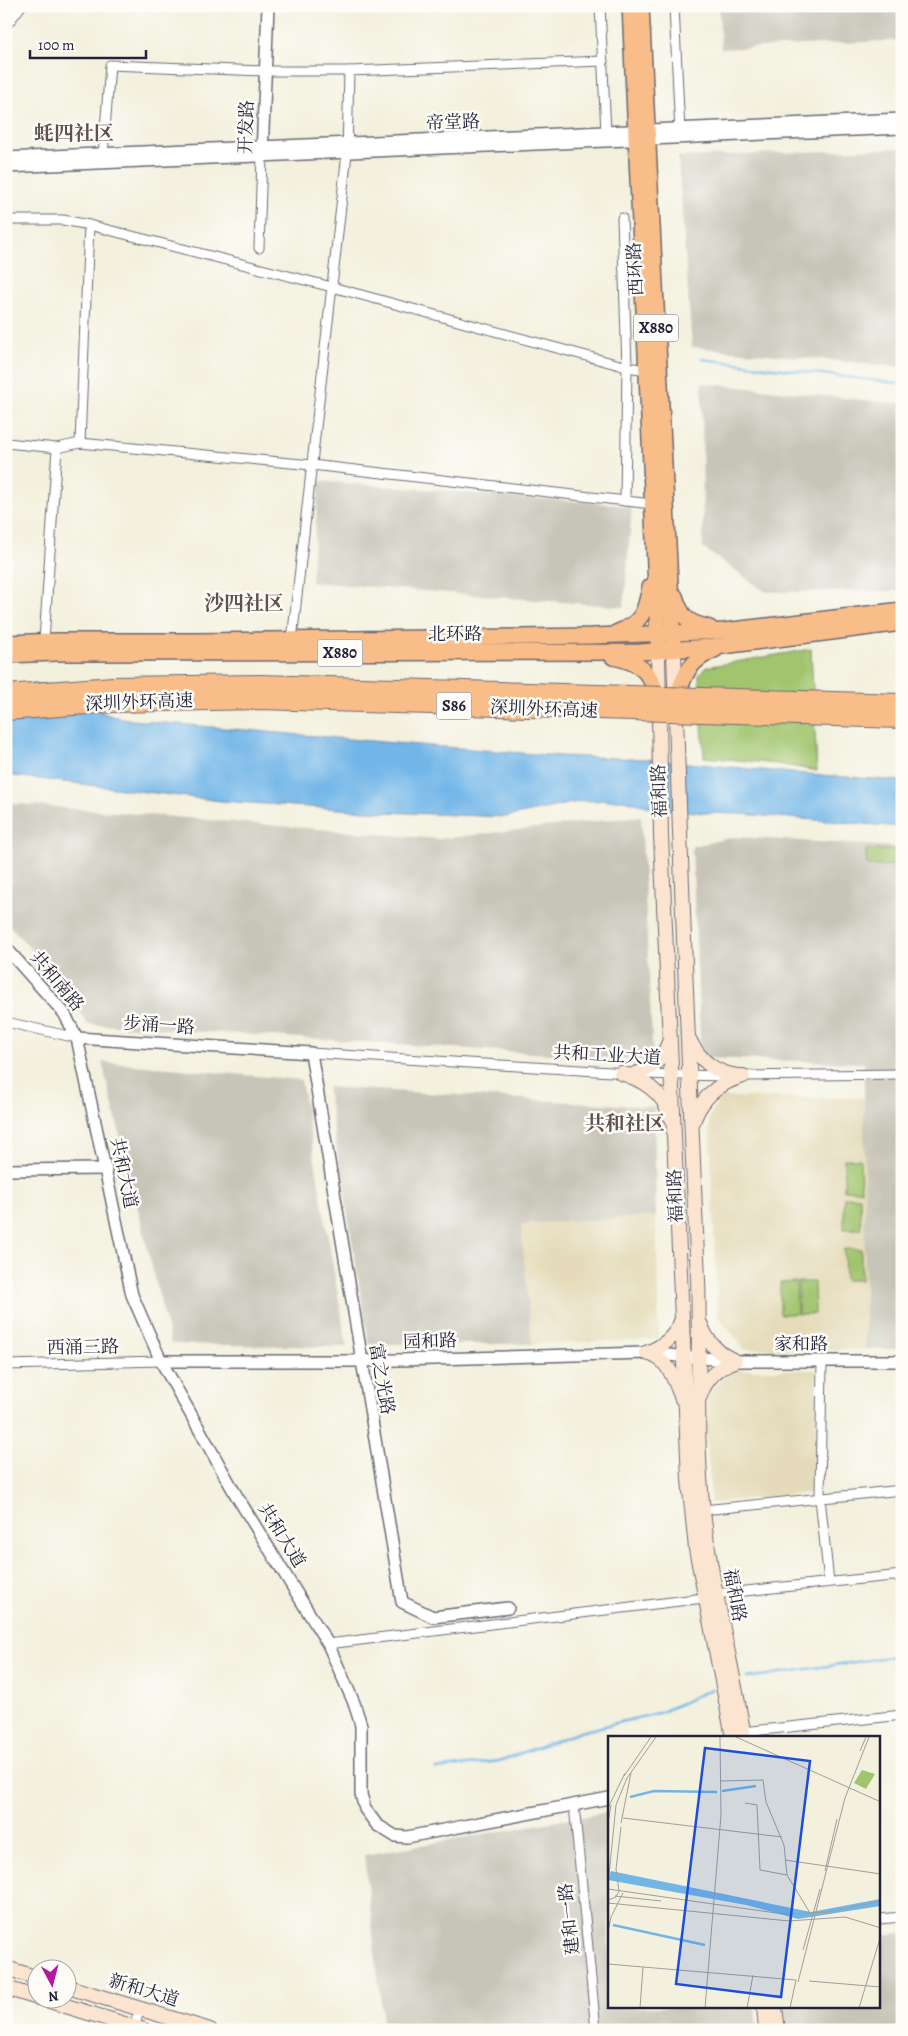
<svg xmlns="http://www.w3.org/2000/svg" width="908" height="2036" font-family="Alegreya,'Noto Serif SC',serif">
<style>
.built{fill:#e5dbba}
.industrial{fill:#c7c5b8}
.green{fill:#a1c56e;stroke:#627454}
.water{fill:#72b6e8;stroke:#4a6c92}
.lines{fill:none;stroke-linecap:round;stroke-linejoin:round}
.stream{stroke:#72b6e8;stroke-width:2.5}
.minor-casing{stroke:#6b6a74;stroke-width:11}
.tertiary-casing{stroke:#6b6a74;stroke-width:14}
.secondary-casing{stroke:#6b6a74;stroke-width:16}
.primary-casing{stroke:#6b6a74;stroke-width:18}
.minor{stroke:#fff;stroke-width:9}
.tertiary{stroke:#fff;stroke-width:11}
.secondary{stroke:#fce5d0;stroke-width:14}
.primary{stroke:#f8bd89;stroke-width:15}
.motorway-bridge-casing{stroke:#6b6a74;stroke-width:20;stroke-linecap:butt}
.motorway-bridge{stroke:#f8bd89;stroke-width:18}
.labels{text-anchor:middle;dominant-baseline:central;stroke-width:5;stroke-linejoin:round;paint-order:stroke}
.shield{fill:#fdfcf7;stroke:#646373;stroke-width:1}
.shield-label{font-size:16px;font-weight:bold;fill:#22223b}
.street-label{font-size:18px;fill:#22223b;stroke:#fdfcf7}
.quarter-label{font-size:20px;font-weight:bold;fill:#61514e;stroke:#fdfcf7}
.inset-river{fill:none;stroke:#72b6e8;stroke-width:2.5}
.inset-road{fill:none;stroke:#9f9e9c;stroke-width:1}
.view{fill:#1d4ed8;fill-opacity:0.15;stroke:#1d4ed8;stroke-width:2.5}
.inset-edge{fill:none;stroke:#22223b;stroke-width:2.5}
</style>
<rect width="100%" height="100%" fill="#fdfcf7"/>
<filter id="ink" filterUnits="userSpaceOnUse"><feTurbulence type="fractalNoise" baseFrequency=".02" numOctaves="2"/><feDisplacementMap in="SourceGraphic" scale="10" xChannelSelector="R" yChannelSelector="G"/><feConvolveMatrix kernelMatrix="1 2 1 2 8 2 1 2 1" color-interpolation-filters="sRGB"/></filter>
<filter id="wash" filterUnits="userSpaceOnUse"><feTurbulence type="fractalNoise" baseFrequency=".0096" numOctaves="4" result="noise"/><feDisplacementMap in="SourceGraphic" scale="20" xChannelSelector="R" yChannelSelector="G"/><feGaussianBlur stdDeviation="1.12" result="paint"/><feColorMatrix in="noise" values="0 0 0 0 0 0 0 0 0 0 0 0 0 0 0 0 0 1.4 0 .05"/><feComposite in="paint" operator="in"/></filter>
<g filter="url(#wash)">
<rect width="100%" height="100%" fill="#f3f0dd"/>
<g class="built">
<path d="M 720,1097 L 866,1098 L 865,1349 L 745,1349 L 718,1316 L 709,1118 Z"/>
<path d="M 656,1216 L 659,1339 L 532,1344 L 521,1224 Z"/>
<path d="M 729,1370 L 817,1370 L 816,1492 L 711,1503 L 707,1443 L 707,1397 Z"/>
</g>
<g class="industrial">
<path d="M 719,6 L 902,6 L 902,40 L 721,49 Z"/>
<path d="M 902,148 L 902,367 L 692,347 L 678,157 Z"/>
<path d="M 702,383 L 902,404 L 902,591 L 766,592 L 703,548 Z"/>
<path d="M 319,481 L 632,506 L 624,607 L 311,582 Z"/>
<path d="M 6,803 L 438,839 L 641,816 L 653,1061 L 87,1024 L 69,990 L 6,922 Z"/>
<path d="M 735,837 L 902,847 L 902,1349 L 865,1349 L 864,1063 L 701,1058 L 692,846 Z"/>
<path d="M 102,1062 L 301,1080 L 347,1347 L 171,1344 Z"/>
<path d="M 327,1087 L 654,1107 L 656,1216 L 521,1224 L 532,1344 L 369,1344 Z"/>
<path d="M 609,1812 L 609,2007 L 755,2007 L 757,2030 L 384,2030 L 364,1855 Z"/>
<path d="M 902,1933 L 902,2030 L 786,2030 L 784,2007 L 879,2007 L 879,1935 Z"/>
</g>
<g class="green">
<path d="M 811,649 L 817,771 L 778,764 L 704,757 L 699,674 L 706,667 Z"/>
<path d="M 899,850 L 899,865 L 867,866 L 866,850 Z"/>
<path d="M 844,1159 L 860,1159 L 861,1190 L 844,1190 Z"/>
<path d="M 844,1197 L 860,1197 L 861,1229 L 844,1229 Z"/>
<path d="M 844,1249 L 861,1249 L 861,1280 L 845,1280 Z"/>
<path d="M 796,1282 L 797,1314 L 780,1314 L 780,1283 Z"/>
<path d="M 798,1282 L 814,1282 L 815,1314 L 798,1314 Z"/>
</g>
<path class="water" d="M 6,684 L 49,685 L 108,715 L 132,720 L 394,743 L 560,756 L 646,759 L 793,773 L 902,781 L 902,827 L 740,814 L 705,813 L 651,807 L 623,800 L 582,801 L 506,817 L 383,812 L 221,801 L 6,775 Z"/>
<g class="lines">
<g class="stream">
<path d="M 702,359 L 902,384"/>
<path d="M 747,1678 L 902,1655"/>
<path d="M 436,1769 L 499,1761 L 580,1732 L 662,1712 L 712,1689"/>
</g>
</g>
</g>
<g filter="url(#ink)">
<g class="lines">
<g class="minor-casing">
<g id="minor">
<path d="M 600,6 L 606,133"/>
<path d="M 674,6 L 680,133"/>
<path d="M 6,26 L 21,6"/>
<path d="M 103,155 L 110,65 L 265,71 L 349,71 L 603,61"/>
<path d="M 622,218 L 627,367 L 625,501"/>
<path d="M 6,220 L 63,220 L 89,225"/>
<path d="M 259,248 L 262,157"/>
<path d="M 6,443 L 57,448 L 80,443 L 312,465 L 652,504"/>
<path d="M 80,443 L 89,225 L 332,287 L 627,367 L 647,370"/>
<path d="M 292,640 L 347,153 L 349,71"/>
<path d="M 44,641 L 57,448"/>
<path d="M 6,1022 L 77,1038"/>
<path d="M 311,1053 L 627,1073"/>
<path d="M 640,1074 L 724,1076"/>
<path d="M 740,1076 L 902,1074"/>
<path d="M 822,1361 L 820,1498 L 829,1582"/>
<path d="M 6,1365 L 161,1361"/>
<path d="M 703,1510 L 902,1490"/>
<path d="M 715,1594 L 902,1575"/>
<path d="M 328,1644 L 704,1598"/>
<path d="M 743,1732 L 902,1715"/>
<path d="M 574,1805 L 596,2030"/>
<path d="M 879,1919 L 902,1917"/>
<path d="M 133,2030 L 140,2009"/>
</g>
</g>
<g class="tertiary-casing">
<g id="tertiary">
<path d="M 262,155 L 268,6"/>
<path d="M 6,158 L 902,119"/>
<path d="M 6,167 L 902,128"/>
<path d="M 6,948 L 64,1013 L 77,1038 L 132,1295 L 161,1361 L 236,1495 L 328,1644 L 354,1703 L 361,1725 L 361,1794 L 365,1809 L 377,1825 L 395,1836 L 407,1837 L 609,1798"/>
<path d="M 77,1038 L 311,1053 L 402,1602 L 433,1617 L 508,1608"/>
<path d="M 6,1170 L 106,1169"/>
<path d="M 161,1361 L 361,1361 L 646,1353 L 735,1361 L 902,1361"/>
</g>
</g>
<g class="secondary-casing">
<g id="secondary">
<path d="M 674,650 C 680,860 689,1070 698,1280 C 701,1357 694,1434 703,1511 C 711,1587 732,1661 744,1737"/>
<path d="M 658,651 L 661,836 L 689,1480 L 696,1549 L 733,1737"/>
<path d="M 689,1039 C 699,1060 716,1074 739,1076"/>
<path d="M 621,1073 C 642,1079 664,1093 670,1116"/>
<path d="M 635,1074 C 652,1069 663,1059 669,1042"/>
<path d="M 693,1122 C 701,1098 718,1083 743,1076"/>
<path d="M 701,1325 C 707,1342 718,1354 735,1361"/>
<path d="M 646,1353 C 669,1358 674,1379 682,1399"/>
<path d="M 646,1353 C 663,1347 676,1336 682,1319"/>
<path d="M 700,1396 C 706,1378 718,1367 735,1361"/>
<path d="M 6,1968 L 38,1978"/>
<path d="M 68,1987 L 210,2030"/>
<path d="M 6,1988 L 38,1998"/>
<path d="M 40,1998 L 144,2030"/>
<path d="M 764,2007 L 766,2030"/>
<path d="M 775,2007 L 778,2030"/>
</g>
</g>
<g class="primary-casing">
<g id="primary">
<path d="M 630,6 L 650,440 L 658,642"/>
<path d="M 641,6 L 673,643"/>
<path d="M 675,596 C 682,618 687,623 710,628"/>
<path d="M 616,633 C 642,623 645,613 650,587"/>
<path d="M 6,643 L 57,641 L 198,641 L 592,636 L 673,633 L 724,631 L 902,610"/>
<path d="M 6,655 L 57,653 L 640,652 L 723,646 L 902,623"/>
<path d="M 613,657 C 642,662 652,674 659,702"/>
<path d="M 675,702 C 685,674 687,662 716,649"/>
</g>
</g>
<use href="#minor" class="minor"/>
<use href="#tertiary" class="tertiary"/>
<use href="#secondary" class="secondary"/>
<use href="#primary" class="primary"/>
<g class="motorway-bridge-casing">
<g id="motorway-bridge">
<path d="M 6,694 L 113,686 L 260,684 L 902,703"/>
<path d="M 6,711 L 114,703 L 259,700 L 902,719"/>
</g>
</g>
<use href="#motorway-bridge" class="motorway-bridge"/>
</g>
</g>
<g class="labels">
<g class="shield">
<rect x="633.5" y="314.5" width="45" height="27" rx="4"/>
<rect x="317.5" y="639.5" width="45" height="27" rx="4"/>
<rect x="436.5" y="692.5" width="35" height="27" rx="4"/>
</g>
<g class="shield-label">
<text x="656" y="328">X880</text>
<text x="340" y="653">X880</text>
<text x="454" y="706">S86</text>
</g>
<g class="street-label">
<text transform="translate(453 122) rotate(-2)">帝堂路</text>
<text transform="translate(246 127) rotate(-88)">开发路</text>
<text transform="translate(635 269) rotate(-93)">西环路</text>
<text x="455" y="634">北环路</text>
<text transform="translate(139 702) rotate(-2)">深圳外环高速</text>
<text transform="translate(544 709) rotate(2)">深圳外环高速</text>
<text transform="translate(659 791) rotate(-92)">福和路</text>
<text transform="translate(57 981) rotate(50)">共和南路</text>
<text transform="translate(159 1025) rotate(4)">步涌一路</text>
<text transform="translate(607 1055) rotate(3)">共和工业大道</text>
<text transform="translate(124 1173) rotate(78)">共和大道</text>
<text transform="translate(675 1196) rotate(-92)">福和路</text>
<text transform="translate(430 1341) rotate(-2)">园和路</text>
<text x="801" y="1344">家和路</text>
<text transform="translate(83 1347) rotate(-1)">西涌三路</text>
<text transform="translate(382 1379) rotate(80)">富之光路</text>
<text transform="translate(282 1535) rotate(58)">共和大道</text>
<text transform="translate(735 1595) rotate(79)">福和路</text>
<text transform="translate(569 1919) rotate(-96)">建和一路</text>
<text transform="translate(144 1990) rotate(17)">新和大道</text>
</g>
<g class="quarter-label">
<text x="74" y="133">蚝四社区</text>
<text x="244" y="603">沙四社区</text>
<text x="625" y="1123">共和社区</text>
</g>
</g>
<g transform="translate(608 1736)">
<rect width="272" height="272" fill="#f3f0dd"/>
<path d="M 254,34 L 267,38 L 258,53 L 246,47 Z" fill="#a1c56e"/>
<path d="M 3,135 L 203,176 L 272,163 L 272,170 L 190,183 L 138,169 L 0,144 Z" fill="#72b6e8"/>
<path class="inset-river" d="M 114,55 L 148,50M 22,61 L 46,55 L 109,56M 5,189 L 97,209"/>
<path class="inset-road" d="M 128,1 L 273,66M 252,15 L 258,1M 16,40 L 43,1M 113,45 L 155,44 L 158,66 L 176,109 L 179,139 L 202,177M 137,67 L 149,69 L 152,134 L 179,139M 0,72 L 17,37M 15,82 L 174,101M 0,87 L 3,69M 13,87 L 23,37M 177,124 L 273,138M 217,135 L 229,83M 0,149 L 8,69 L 19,42 L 48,1M 0,153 L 175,178 L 221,176 L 273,165M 7,160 L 53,165M 0,164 L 8,161 L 11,155 L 8,133 L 13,91M 0,167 L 181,185 L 237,181 L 273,192M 0,196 L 3,181 L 15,157M 195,214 L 212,153M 0,228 L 188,244M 201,245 L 273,251M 190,246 L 237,62 L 261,1M 32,272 L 35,231M 97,272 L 113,79 L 112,1M 139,272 L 145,239M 182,272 L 188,244M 251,272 L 273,199"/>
<path class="view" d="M 97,12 L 202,25 L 173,261 L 68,248 Z"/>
<rect width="272" height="272" class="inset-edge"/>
</g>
<rect width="908" height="2036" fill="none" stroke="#fdfcf7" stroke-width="25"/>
<g transform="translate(52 1984) rotate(173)"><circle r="24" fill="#fdfcf7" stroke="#a5a5ac"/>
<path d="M0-4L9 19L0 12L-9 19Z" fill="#b5179e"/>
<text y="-8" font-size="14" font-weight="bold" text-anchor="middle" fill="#22223b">N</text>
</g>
<path d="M30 50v8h116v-8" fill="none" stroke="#22223b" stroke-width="2.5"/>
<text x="38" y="50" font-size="15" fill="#22223b" stroke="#fdfcf7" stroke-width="4" paint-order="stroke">100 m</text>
</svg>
